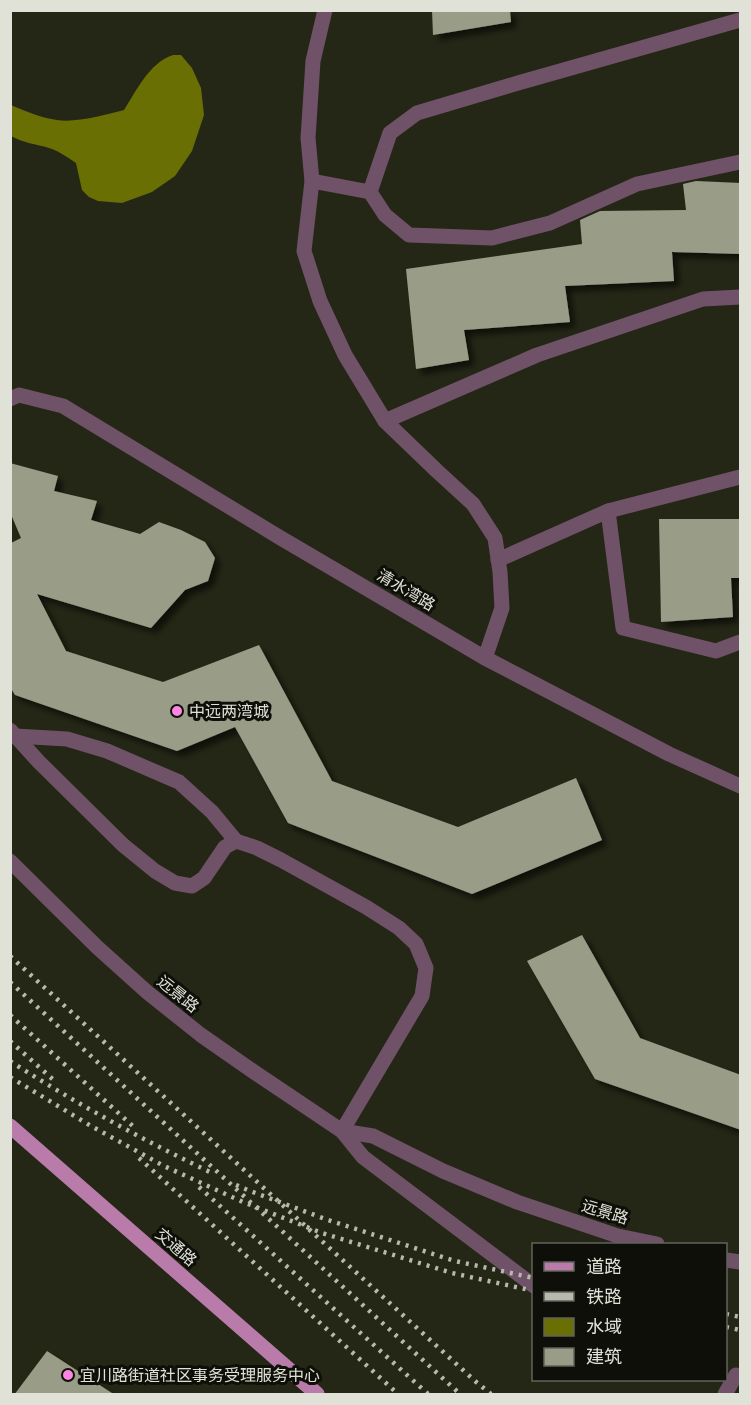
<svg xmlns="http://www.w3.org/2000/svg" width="751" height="1405" font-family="'Public Sans','Noto Sans SC',sans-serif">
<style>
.water{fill:#6a6f03}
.building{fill:#999c87;filter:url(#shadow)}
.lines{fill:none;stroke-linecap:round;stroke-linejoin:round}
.minor{stroke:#705268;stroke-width:15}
.major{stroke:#b97caa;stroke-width:15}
.rail{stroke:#b8b9ac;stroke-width:4.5;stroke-dasharray:3 6;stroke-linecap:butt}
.poi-dot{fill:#fd86e2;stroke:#0e0f08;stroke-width:2}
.labels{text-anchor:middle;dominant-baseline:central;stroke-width:6;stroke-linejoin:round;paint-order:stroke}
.street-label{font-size:16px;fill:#e1e2d7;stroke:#0e0f08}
.poi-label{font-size:16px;fill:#e1e2d7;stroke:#0e0f08;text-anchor:start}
</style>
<defs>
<filter id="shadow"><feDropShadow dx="5.5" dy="5.5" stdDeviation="3" flood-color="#0009"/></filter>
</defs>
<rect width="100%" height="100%" fill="#252716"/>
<path class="water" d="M 173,55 L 181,55 L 192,68 L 201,88 L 204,115 L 192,151 L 175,176 L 152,192 L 122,203 L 98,201 L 89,197 L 82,190 L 76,163 C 67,157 59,151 49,148 C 36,144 23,143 11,136 L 11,105 C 24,111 42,118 57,120 C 76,123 104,115 124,110 C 137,90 149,63 173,55 Z"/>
<g class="building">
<path d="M 432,10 L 510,10 L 511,22 L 433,35 Z"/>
<path d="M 696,181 L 741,183 L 741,254 L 672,252 L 674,281 L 565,286 L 570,322 L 464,330 L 469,360 L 416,369 L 406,269 L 582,244 L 580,220 L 600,211 L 686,210 L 683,184 Z"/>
<path d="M 10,463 L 58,476 L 54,491 L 97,501 L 91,520 L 140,534 L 159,522 L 181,530 L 205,542 L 215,558 L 208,581 L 185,590 L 151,628 L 37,594 L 66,651 L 163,682 L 259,645 L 332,781 L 458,827 L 576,778 L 602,840 L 472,894 L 288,823 L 235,727 L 177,751 L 15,695 L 10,687 L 10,541 L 11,543 L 21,538 L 10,512 Z"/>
<path d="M 659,519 L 741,519 L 741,578 L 731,578 L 733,617 L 661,622 Z"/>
<path d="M 582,935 L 640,1038 L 741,1075 L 741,1130 L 595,1079 L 527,961 Z"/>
<path d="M 47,1351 L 115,1395 L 14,1395 Z"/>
</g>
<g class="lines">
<g class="minor">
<path d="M 325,10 L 313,61 L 308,138 L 312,181 L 304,251 L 320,301 L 345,355 L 385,421 L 437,471 L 473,504 L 495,538 L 500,572 L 502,608 L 485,658"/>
<path d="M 312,181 L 370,192 L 390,133 L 417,113 L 518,83 L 740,20"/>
<path d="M 370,192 L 385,215 L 409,235 L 492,238 L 550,223 L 637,184 L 740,162"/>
<path d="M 10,399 L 19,395 L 63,406 L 279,537 L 485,658 L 669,754 L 740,786"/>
<path d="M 385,421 L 537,355 L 703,299 L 740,297"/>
<path d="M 608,511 L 623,628 L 716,651 L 740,642"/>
<path d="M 498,560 L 608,511 L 740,477"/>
<path d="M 10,730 L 39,762 L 123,845 L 155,871 L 175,883 L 192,886 L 204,878 L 225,847 L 236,841 L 257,848 L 281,860 L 366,907 L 399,928 L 416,944 L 426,968 L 422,996 L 342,1131"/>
<path d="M 15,736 L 67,739 L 107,751 L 179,782 L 212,812 L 236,841"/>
<path d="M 10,861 L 97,947 L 147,992 L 201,1035 L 257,1074 L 342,1131 L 363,1157 L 534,1286"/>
<path d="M 342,1131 L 373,1136 L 443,1171 L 517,1202 L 618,1236 L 657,1244"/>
<path d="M 726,1260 L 740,1262"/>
<path d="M 725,1394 L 736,1375"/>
</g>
<path class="major" d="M 10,1126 L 317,1394"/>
<g class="rail">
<path d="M 10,956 L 475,1381 L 491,1394"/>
<path d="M 10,982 L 460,1394"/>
<path d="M 10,1015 L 135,1128"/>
<path d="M 10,1041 L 57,1083"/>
<path d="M 10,1061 C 75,1103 143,1140 212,1173"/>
<path d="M 10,1077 L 91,1126 L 164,1166 L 243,1202 L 322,1233 L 452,1273 L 534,1291"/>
<path d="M 139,1158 L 398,1394"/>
<path d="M 236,1185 L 250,1191 L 328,1220 L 455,1261 L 534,1278"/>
<path d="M 199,1187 L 428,1394"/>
<path d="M 726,1314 L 740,1317"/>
<path d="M 726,1327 L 740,1330"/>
</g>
</g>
<g class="poi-dot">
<circle cx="177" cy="711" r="6"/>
<circle cx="68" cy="1375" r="6"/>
</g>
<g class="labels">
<g class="street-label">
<text transform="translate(406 590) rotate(31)">清水湾路</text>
<text transform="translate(178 994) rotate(39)">远景路</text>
<text transform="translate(605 1212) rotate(17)">远景路</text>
<text transform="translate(176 1247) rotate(41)">交通路</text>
</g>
<g class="poi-label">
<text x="189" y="711">中远两湾城</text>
<text x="80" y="1375">宜川路街道社区事务受理服务中心</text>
</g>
</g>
<rect width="751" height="1405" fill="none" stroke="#e1e2d7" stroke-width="24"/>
<rect x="532" y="1243" width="195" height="138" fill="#0e0f08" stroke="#62635b" stroke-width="1.5"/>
<rect x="544" y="1262" width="30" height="9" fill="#b97caa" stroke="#62635b" stroke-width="1.5"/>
<text x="586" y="1273" font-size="18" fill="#e1e2d7">道路</text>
<rect x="544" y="1292" width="30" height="9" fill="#b8b9ac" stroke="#62635b" stroke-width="1.5"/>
<text x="586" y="1303" font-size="18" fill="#e1e2d7">铁路</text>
<rect x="544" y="1318" width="30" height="18" fill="#6a6f03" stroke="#62635b" stroke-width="1.5"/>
<text x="586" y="1333" font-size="18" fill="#e1e2d7">水域</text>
<rect x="544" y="1348" width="30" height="18" fill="#999c87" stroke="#62635b" stroke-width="1.5"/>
<text x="586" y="1363" font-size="18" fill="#e1e2d7">建筑</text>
</svg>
